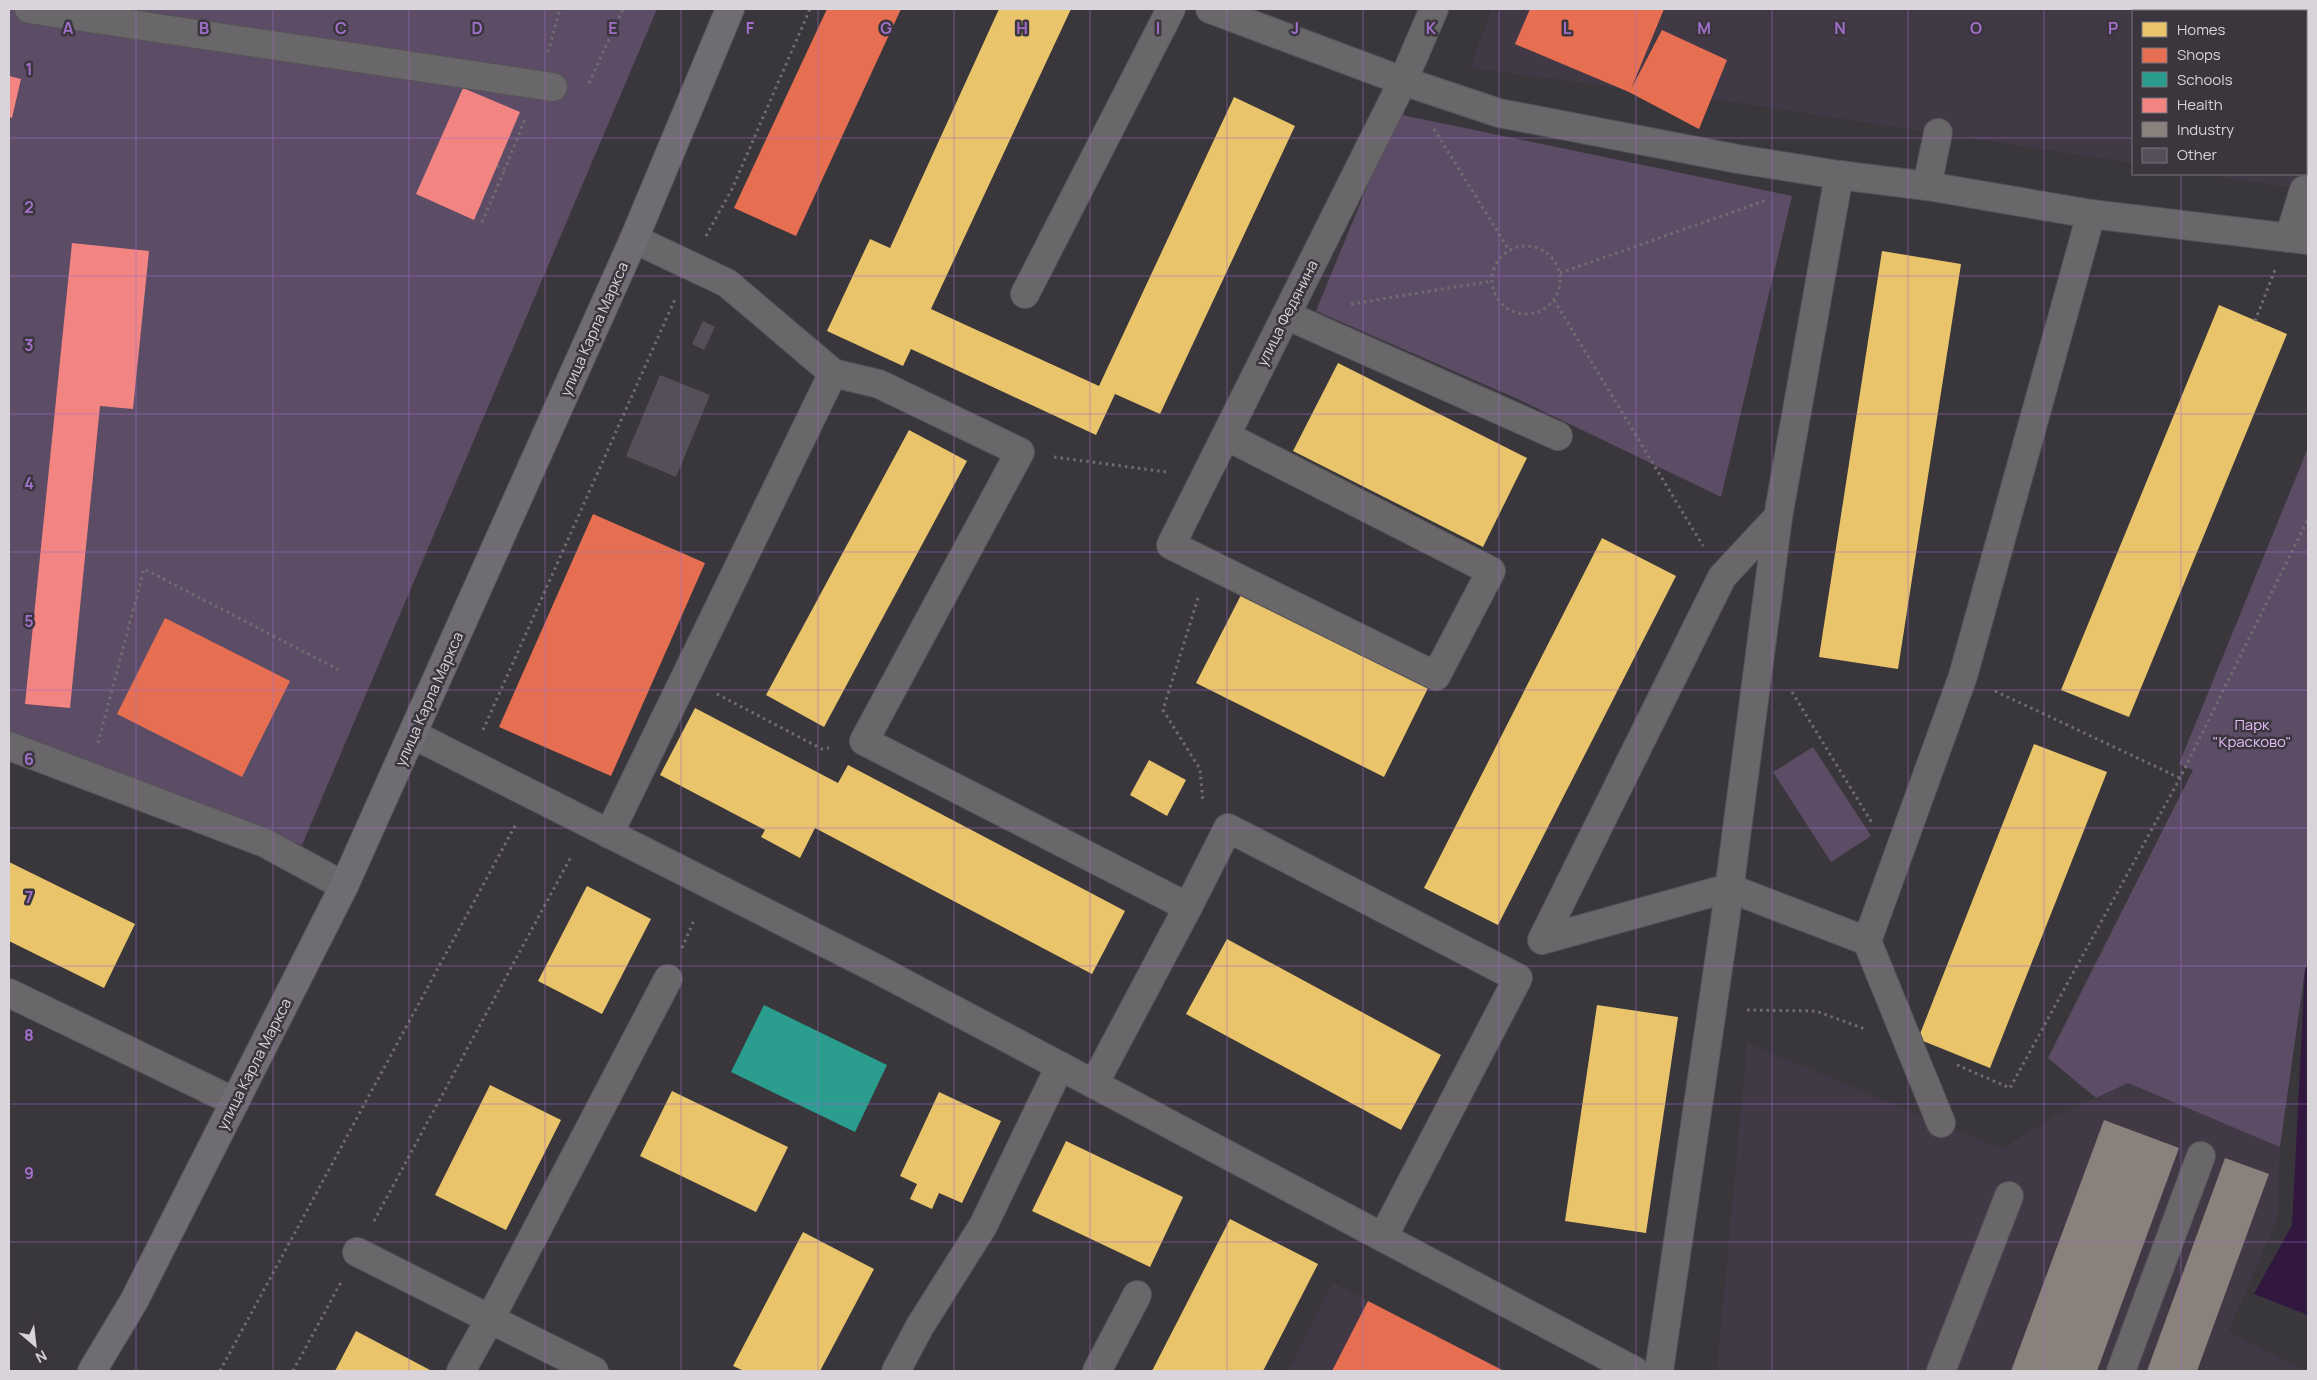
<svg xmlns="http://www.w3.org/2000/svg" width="2317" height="1380" font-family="Manrope,sans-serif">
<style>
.built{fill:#423946}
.green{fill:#5d4c66}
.water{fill:#32173e}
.homes{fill:#e9c46a}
.shops{fill:#e76f51}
.schools{fill:#2a9d8f}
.health{fill:#f28482}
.industry{fill:#8a817c}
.building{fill:#554f5a}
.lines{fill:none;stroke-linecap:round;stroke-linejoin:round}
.minor-casing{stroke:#555357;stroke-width:30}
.major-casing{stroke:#555357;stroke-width:30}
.path{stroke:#706d71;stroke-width:3;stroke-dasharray:2.5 4;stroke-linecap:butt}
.minor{stroke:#69676a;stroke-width:28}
.major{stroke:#706c73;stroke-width:28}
.grid{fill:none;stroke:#a06fca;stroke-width:1;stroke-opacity:0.55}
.labels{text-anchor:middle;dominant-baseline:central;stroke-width:5;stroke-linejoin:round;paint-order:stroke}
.street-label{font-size:15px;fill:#d8d4da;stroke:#3b353e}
.park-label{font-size:15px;fill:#e5bef9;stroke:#3b353e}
.grid-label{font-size:16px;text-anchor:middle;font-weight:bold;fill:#a06fca;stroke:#3b353e;stroke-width:5;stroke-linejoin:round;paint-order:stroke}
</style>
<rect width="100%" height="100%" fill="#3a373c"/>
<g class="built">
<path d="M 1492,9 L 2308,9 L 2308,190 L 2201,174 L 2306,174 L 2306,11 L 2133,11 L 2133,163 L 1719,100 L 1470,68 Z"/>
<path d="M 1747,1043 L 2002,1149 L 2048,1120 L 2128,1083 L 2280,1147 L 2277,1219 L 2228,1332 L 2308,1371 L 1717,1371 Z"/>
<path d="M 1333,1283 L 1506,1371 L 1288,1371 Z"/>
</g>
<g class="green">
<path d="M 9,9 L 657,9 L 302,845 L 9,738 Z"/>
<path d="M 1397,114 L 1792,196 L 1721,497 L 1520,400 L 1316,311 Z"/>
<path d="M 2308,448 L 2308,965 L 2305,970 L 2280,1147 L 2128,1083 L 2096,1098 L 2048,1058 L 2193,770 L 2179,764 Z"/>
<path d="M 1813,747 L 1871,836 L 1831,862 L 1773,772 Z"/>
</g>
<path class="water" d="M 2308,965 L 2308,1315 L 2254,1294 L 2292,1225 L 2305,969 Z"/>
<g class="homes">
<path d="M 999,9 L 1071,9 L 931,309 L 1099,386 L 1234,97 L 1295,126 L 1160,414 L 1115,394 L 1096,435 L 911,349 L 903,366 L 827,331 L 870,239 L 890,248 Z"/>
<path d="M 1882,251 L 1961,264 L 1898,669 L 1819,657 Z"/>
<path d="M 2219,305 L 2287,334 L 2129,717 L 2061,690 Z"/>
<path d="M 1338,363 L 1527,458 L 1483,547 L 1293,451 Z"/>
<path d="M 909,430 L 967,461 L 824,727 L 766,695 Z"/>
<path d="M 1602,538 L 1676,576 L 1498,925 L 1424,888 Z"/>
<path d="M 1241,595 L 1428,688 L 1384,777 L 1196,683 Z"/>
<path d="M 695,708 L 838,783 L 848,765 L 1125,911 L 1092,974 L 815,828 L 800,858 L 761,837 L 765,830 L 660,775 Z"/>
<path d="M 2034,744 L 2107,772 L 1990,1068 L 1918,1039 Z"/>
<path d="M 1149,760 L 1186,780 L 1167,816 L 1130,795 Z"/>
<path d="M 9,862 L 135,924 L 104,988 L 9,941 Z"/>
<path d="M 587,886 L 651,919 L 602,1014 L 538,981 Z"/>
<path d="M 1227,939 L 1441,1055 L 1401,1130 L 1186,1014 Z"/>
<path d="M 1597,1005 L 1678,1017 L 1646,1233 L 1565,1221 Z"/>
<path d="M 490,1085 L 561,1120 L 506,1230 L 435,1195 Z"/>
<path d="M 672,1091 L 788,1147 L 756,1212 L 640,1156 Z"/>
<path d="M 939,1092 L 1001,1121 L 962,1203 L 939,1193 L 932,1209 L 910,1199 L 917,1184 L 900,1176 Z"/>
<path d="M 1066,1141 L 1183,1197 L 1150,1267 L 1032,1211 Z"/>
<path d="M 1230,1219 L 1318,1264 L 1263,1371 L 1152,1371 Z"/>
<path d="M 803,1232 L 874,1269 L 820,1371 L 744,1371 L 733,1366 Z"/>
<path d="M 356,1331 L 430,1370 L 429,1371 L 335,1371 Z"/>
</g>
<g class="shops">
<path d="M 827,9 L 901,9 L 796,236 L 734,208 Z"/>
<path d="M 1530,9 L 1664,9 L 1631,89 L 1662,30 L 1727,60 L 1699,129 L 1629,92 L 1515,44 Z"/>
<path d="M 593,514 L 705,563 L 611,776 L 499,727 Z"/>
<path d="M 165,618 L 290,681 L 242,777 L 117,714 Z"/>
<path d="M 1368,1301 L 1504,1371 L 1332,1371 Z"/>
</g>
<g class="schools">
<path d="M 2205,9 L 2247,9 L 2246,11 L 2211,11 Z"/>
<path d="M 764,1005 L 887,1065 L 855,1132 L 731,1072 Z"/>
</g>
<g class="health">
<path d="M 9,76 L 21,79 L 12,118 L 9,117 Z"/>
<path d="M 463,88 L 520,112 L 474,220 L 416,194 Z"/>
<path d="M 72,243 L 149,251 L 133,409 L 100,406 L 70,708 L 25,704 Z"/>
</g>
<g class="industry">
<path d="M 2104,1120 L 2179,1148 L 2097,1371 L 2011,1371 Z"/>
<path d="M 2225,1158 L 2269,1174 L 2197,1371 L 2147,1371 Z"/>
</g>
<g class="building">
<path d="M 703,321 L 715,327 L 704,350 L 692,344 Z"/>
<path d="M 660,375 L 710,395 L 676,477 L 626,456 Z"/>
</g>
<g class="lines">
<g class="minor-casing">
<g id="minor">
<path d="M 29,9 L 553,87"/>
<path d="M 1210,9 L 1403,81 L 1499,113 L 1738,159 L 1839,175 L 1927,186 L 2091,214 L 2308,240"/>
<path d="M 1927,186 L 1938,133"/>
<path d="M 2289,238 L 2304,190"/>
<path d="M 1025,294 L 1171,9"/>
<path d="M 1286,315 L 1558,436"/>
<path d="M 833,373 L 879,384 L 1020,452 L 864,741 L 1188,907 L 1094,1084"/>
<path d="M 1226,436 L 1491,571 L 1436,676 L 1171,545 L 1403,81 L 1434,9"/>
<path d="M 1778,517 L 1722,577 L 1542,940 L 1729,888 L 1867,941 L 1963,676 L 2091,214"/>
<path d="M 414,735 L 877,969 L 1635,1371"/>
<path d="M 9,746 L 265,843 L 344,886"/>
<path d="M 609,834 L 833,373 L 727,283 L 634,239"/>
<path d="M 1188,907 L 1228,828 L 1518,978 L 1383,1237"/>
<path d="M 1867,941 L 1941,1123"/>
<path d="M 9,993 L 235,1102"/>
<path d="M 357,1252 L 490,1319 L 461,1371"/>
<path d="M 594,1371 L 490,1319 L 668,979"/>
<path d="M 896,1371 L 920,1326 L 983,1226 L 1060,1066"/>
<path d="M 1097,1371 L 1137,1295"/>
<path d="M 1659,1371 L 1725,921 L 1778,517 L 1839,175"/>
<path d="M 1941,1371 L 2009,1196"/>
<path d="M 2121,1371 L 2201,1156"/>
</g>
</g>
<g class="major-casing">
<path id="major" d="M 92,1371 L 134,1301 L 344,886 L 634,239 L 730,9"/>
</g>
<g class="path">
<path d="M 548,52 L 560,9"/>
<path d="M 589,83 L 623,9"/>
<path d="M 1434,129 L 1509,250"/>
<path d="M 497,166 L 505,169 L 525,119"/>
<path d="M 482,222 L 505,169"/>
<path d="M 706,236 L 732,189 L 810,9"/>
<circle cx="1526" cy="280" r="34"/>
<path d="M 1560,273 L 1767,200"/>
<path d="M 1554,300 L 1703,546"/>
<path d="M 1351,304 L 1492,281"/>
<path d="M 2255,321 L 2275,270"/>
<path d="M 1054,457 L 1167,472"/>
<path d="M 1198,598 L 1163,710 L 1200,769 L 1203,803"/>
<path d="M 1995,691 L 2180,778"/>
<path d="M 1792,692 L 1872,823"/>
<path d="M 717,694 L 822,749 L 829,748"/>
<path d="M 483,730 L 676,297"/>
<path d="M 98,743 L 144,569 L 339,670"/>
<path d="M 682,948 L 695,918"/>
<path d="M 1747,1010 L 1816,1011 L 1865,1029"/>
<path d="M 1957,1065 L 2010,1088 L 2180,778 L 2308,519"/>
<path d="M 374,1221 L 572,855"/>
<path d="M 220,1371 L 516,824"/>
<path d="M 293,1371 L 341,1282"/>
</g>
<use href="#minor" class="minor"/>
<use href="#major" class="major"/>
</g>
<path class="grid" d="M 136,9 L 136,1371M 273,9 L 273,1371M 409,9 L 409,1371M 545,9 L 545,1371M 681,9 L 681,1371M 818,9 L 818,1371M 954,9 L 954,1371M 1090,9 L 1090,1371M 1227,9 L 1227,1371M 1363,9 L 1363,1371M 1499,9 L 1499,1371M 1636,9 L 1636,1371M 1772,9 L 1772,1371M 1908,9 L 1908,1371M 2044,9 L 2044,1371M 2181,9 L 2181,11M 9,138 L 2133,138M 2306,138 L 2308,138M 2181,174 L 2181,1371M 9,276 L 2308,276M 9,414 L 2308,414M 9,552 L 2308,552M 9,690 L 2308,690M 9,828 L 2308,828M 9,966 L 2308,966M 9,1104 L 2308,1104M 9,1242 L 2308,1242"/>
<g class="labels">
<g class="street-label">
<text transform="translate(1287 313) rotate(-63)">улица Федянина</text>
<text transform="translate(594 329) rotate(-66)">улица Карла Маркса</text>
<text transform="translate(429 699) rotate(-66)">улица Карла Маркса</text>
<text transform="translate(254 1064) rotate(-63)">улица Карла Маркса</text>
</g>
<g class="park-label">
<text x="2252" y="724">Парк<tspan x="2252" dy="17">"Красково"</tspan></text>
</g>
</g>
<g class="grid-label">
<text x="68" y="34">A</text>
<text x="204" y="34">B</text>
<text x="341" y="34">C</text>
<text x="477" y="34">D</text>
<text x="613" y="34">E</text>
<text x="750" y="34">F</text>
<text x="886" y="34">G</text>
<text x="1022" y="34">H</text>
<text x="1158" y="34">I</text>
<text x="1295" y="34">J</text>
<text x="1431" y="34">K</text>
<text x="1567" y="34">L</text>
<text x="1704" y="34">M</text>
<text x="1840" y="34">N</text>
<text x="1976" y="34">O</text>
<text x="2113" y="34">P</text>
<text x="29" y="75">1</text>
<text x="29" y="213">2</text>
<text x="29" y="351">3</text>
<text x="29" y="489">4</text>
<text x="29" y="627">5</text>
<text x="29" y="765">6</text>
<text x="29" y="903">7</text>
<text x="29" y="1041">8</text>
<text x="29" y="1179">9</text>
</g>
<rect width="2317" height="1380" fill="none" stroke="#d8d4da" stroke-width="20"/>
<rect x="2132" y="10" width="175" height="165" fill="#3b353e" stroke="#7a757c"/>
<rect x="2142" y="22" width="25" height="15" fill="#e9c46a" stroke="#7a757c"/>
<text x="2177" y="35" font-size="15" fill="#d8d4da">Homes</text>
<rect x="2142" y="48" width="25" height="15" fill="#e76f51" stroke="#7a757c"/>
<text x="2177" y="60" font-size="15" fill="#d8d4da">Shops</text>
<rect x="2142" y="72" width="25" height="15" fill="#2a9d8f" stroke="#7a757c"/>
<text x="2177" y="85" font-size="15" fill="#d8d4da">Schools</text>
<rect x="2142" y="98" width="25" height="15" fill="#f28482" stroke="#7a757c"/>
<text x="2177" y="110" font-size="15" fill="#d8d4da">Health</text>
<rect x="2142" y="122" width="25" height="15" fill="#8a817c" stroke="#7a757c"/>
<text x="2177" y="135" font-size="15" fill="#d8d4da">Industry</text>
<rect x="2142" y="148" width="25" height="15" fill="#554f5a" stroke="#7a757c"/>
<text x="2177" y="160" font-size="15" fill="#d8d4da">Other</text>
<g transform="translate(35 1345) rotate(152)" stroke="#3b353e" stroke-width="4" paint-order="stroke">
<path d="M0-4L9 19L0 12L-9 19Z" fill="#d8d4da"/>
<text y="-8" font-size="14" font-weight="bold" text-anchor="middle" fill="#d8d4da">N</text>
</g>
</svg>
